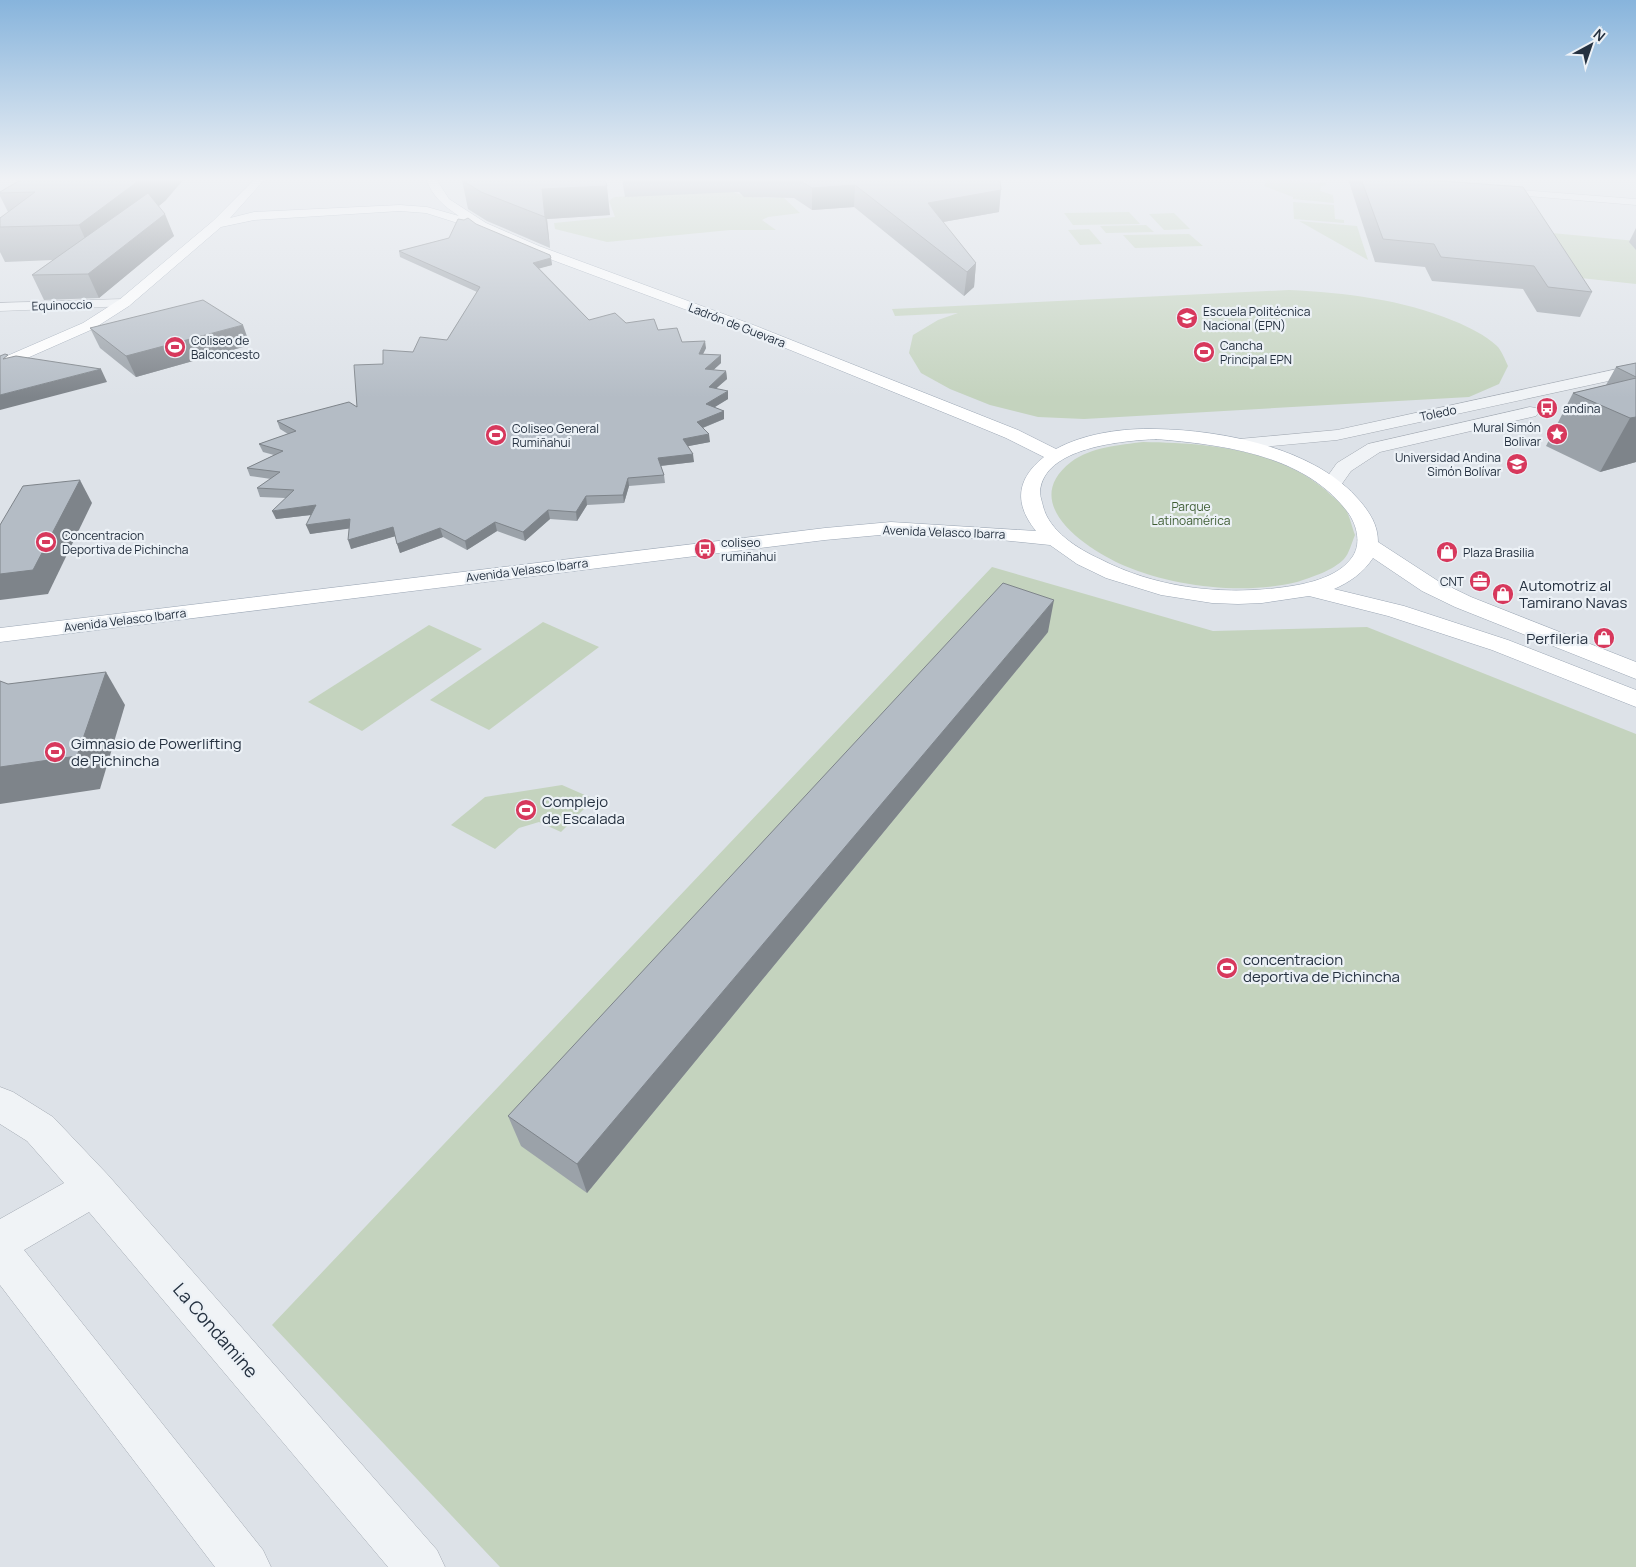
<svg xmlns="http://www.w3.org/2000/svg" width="1636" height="1567" font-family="Manrope,sans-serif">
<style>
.green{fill:#c4d3be}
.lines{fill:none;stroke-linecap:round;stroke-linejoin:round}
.minor-casing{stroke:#a2a9b2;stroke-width:1}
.major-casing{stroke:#9ca7b5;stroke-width:1}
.minor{fill:#f0f3f6;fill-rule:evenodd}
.major{fill:#fff;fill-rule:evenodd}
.wall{fill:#9ba2a9}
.shaded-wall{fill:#7e848a}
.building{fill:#b4bcc5;stroke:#7e848a}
.labels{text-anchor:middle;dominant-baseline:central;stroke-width:4.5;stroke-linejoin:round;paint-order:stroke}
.far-street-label{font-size:12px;fill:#253140;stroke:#ecf1f6}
.far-poi-label{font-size:12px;fill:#253140;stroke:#ecf1f6;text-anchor:start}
.far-park-label{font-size:12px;fill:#3d5c32;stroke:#ecf1f6}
.poi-label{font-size:15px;fill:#253140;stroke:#ecf1f6;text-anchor:start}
.near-street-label{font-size:18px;fill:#253140;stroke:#ecf1f6}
</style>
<rect width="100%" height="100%" fill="#dde2e8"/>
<g class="green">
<path d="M 1271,179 L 1325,183 L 1327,185 L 1321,186 L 1320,191 L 1333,195 L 1334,203 L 1293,199 L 1293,197 L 1264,186 L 1266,180 Z"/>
<path d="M 728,190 C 746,198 763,199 783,197 L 800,213 L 768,217 L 762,220 L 776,230 L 730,230 L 607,242 L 555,229 L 554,223 L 615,217 L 609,201 L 614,197 Z"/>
<path d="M 1293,202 L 1334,205 L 1335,219 L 1344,220 L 1344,223 L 1294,219 Z"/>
<path d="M 1129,212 L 1140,224 L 1073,225 L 1064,213 Z"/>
<path d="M 1174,213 L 1190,229 L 1164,230 L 1149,214 Z"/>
<path d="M 1299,221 L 1357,226 L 1368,260 Z"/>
<path d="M 1146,225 L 1154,232 L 1106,233 L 1100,226 Z"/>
<path d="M 1089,229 L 1102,244 L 1080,245 L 1068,230 Z"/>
<path d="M 1531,231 L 1636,241 L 1636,284 L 1553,275 Z"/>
<path d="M 1189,234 L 1203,246 L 1135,248 L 1123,235 Z"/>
<path d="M 1289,290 C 1346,293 1401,299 1454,321 C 1469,327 1485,335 1497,346 C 1502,351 1505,360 1508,366 L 1499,384 L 1469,397 L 1084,419 L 1038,417 L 990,405 L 950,389 L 921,373 L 909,353 L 913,335 L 938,320 L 958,313 L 895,316 L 892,309 Z"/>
<path d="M 1143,442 C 1207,443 1284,449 1332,496 C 1337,500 1343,505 1346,510 C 1350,517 1352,527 1355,535 C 1352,542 1349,554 1344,559 C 1334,570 1310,578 1297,582 C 1245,595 1175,587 1125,566 C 1088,550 1017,504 1071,462 C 1091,447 1120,445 1143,442 Z"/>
<path d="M 992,567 L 1213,631 L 1367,627 L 1636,734 L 1636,1567 L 500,1567 L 272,1325 Z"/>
<path d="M 543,622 L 599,647 L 489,730 L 430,700 Z"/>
<path d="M 429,625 L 482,649 L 362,731 L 308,702 Z"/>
<path d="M 562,785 L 594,799 L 561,832 L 539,822 L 519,828 L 495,849 L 451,825 L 485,797 Z"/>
</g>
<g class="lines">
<g class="minor-casing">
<g id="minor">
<path d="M 1520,190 L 1636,199 L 1636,205 L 1516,195 L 1514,193 L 1516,191 Z"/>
<path d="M 124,299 L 129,300 L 131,303 L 129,306 L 0,311 L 0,303 Z"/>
<path d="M 1636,365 L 1636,375 L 1337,440 L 1239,449 L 1233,448 L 1230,444 L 1233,440 L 1239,439 L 1337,430 Z"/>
<path d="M 1530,407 L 1536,408 L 1539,412 L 1536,416 L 1380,452 L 1351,471 L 1339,488 L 1332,490 L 1325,488 L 1322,484 L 1337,463 L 1368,444 Z"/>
<path d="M 0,1087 L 13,1092 L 53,1117 L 108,1175 L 437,1550 L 445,1567 L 388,1567 L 89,1212 L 24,1250 L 263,1550 L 271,1567 L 215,1567 L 0,1285 L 0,1219 L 64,1183 L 27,1141 L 0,1124 Z"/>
</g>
</g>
<g class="major-casing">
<path id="major" d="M 255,179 L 265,179 L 230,218 L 254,212 L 400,205 L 427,207 L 459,216 C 444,206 432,196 426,179 L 436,179 L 449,199 L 486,223 L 539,246 L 756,326 L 1018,430 L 1056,449 C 1085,433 1124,428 1156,429 C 1222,430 1316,448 1360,501 C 1370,513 1378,525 1378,542 L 1438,581 L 1471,597 L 1636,662 L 1636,679 L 1455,607 L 1422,591 L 1373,558 C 1363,573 1350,582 1334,589 L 1404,606 L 1508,640 L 1636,690 L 1636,707 L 1492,650 L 1388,616 L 1309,596 L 1262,603 L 1238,604 L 1212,603 L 1161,595 L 1106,578 L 1077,564 L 1050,545 L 991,539 L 891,534 L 825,540 L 0,642 L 0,628 L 825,528 L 891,522 L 1036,531 C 1014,504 1016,479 1044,457 L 1006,438 L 960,419 L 746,332 L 531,252 L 478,229 L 469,222 L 464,225 L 426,213 L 400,211 L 254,220 L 221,227 L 129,306 L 93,329 L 0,370 L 0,359 L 83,323 L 119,300 L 213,221 ZM 1156,439 C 1223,445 1302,454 1346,510 C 1356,522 1362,542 1353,556 C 1338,579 1302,585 1277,588 C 1217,595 1154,587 1100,559 C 1078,549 1049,531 1043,506 C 1042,501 1040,497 1040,492 C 1043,447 1123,441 1156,439 Z"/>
</g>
<use href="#minor" class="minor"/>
<use href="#major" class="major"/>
</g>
<g class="wall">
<path d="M 22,179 L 166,200 L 159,206 L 174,236 L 99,298 L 44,300 L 32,275 L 53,260 L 5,262 L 0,252 L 0,218 L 8,212 L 0,196 L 0,192 Z"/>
<path d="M 622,179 L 1000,179 L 999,212 L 943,222 L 976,263 L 974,287 L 964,296 L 854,207 L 812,210 L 794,198 L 744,197 L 739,192 L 625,197 Z"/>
<path d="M 1348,179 L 1428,179 L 1428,180 L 1592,292 L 1580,317 L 1537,312 L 1523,289 L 1432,281 L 1425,267 L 1375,262 Z"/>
<path d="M 462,180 L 610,215 L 547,219 L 550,248 L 487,221 L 468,209 Z"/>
<path d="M 1636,228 L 1636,250 L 1629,242 Z"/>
<path d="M 449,238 L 550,255 L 552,265 L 539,268 L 589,320 L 626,323 L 658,330 L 682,342 L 706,348 L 703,354 L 721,355 L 721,363 L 713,370 L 726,371 L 727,379 L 716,388 L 728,399 L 714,407 L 724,411 L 724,419 L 703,428 L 710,442 L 688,446 L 694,462 L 661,466 L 664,475 L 665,483 L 629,486 L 624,503 L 587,505 L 577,521 L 550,519 L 525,541 L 497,531 L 467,550 L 443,537 L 400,553 L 395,536 L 351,549 L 349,528 L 310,534 L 311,515 L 276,519 L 286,498 L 260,497 L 257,488 L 271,479 L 250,476 L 247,468 L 274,455 L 263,452 L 259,444 L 288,434 L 280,429 L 277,421 L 357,407 L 383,364 L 413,352 L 447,340 L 477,292 L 400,257 L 399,251 Z"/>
<path d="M 90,328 L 250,345 L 136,377 L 100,348 Z"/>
<path d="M 1636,363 L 1636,462 L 1600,472 L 1546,446 L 1573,393 L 1606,385 L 1616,367 Z"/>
<path d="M 1048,632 L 587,1193 L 521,1146 L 508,1116 Z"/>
</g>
<g class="shaded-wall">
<path d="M 141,179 L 184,179 L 166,200 L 94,259 L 79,225 Z"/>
<path d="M 855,185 L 854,207 L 812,210 L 812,188 Z"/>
<path d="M 607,186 L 610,215 L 547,219 L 550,248 L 545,217 L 542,189 Z"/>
<path d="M 1001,190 L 999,212 L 926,225 L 928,203 Z"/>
<path d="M 165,214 L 174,236 L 99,298 L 88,274 Z"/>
<path d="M 551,258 L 552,265 L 534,270 L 533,263 Z"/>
<path d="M 976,263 L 974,287 L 964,296 L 967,272 Z"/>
<path d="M 243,325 L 250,345 L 136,377 L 126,356 Z"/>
<path d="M 705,341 L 706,348 L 699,362 L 699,354 Z"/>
<path d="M 721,355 L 721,363 L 706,377 L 705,369 Z"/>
<path d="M 101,369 L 107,382 L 0,410 L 0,395 Z"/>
<path d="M 726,371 L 727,379 L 710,394 L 709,387 Z"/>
<path d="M 728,391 L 728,399 L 707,412 L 706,404 Z"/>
<path d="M 724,411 L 724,419 L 697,430 L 697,422 Z"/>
<path d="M 1636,417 L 1636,462 L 1600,472 L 1630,418 Z"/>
<path d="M 709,434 L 710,442 L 684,447 L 683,439 Z"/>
<path d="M 693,454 L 694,462 L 659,466 L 658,458 Z"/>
<path d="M 628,478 L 629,486 L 624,503 L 623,495 Z"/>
<path d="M 80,480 L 92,503 L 48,594 L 0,600 L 0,574 Z"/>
<path d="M 586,496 L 587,505 L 577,521 L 576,512 Z"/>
<path d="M 316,505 L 319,514 L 276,519 L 272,511 Z"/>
<path d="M 548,510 L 550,519 L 525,541 L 523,532 Z"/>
<path d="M 350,519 L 353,528 L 310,534 L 306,525 Z"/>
<path d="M 495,522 L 497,531 L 467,550 L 465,541 Z"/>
<path d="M 393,527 L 396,536 L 351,549 L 348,540 Z"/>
<path d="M 440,528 L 443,537 L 400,553 L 397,544 Z"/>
<path d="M 1054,600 L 1048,632 L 587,1193 L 577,1164 Z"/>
<path d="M 106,672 L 125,705 L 100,789 L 0,804 L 0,767 Z"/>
</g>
<g class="building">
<path d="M 22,179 L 141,179 L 79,225 L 0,227 L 0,218 L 35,192 L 0,193 L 0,192 Z"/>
<path d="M 463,179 L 605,179 L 607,186 L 542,189 L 545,217 L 481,192 L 462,180 Z"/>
<path d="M 797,179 L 1000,179 L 1001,190 L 928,203 L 976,263 L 967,272 L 855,185 L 812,188 Z"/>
<path d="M 1361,179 L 1428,179 L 1428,180 L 1523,187 L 1592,292 L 1548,287 L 1534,266 L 1441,257 L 1434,244 L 1383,239 Z"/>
<path d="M 148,193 L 165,214 L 88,274 L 32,275 Z"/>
<path d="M 468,218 L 476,224 L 550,255 L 551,258 L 533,263 L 589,320 L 615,313 L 626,323 L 654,319 L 658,330 L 677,328 L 682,342 L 705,341 L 699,354 L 721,355 L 705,369 L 726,371 L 709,387 L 728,391 L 706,404 L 724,411 L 697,422 L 709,434 L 683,439 L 693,454 L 658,458 L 664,475 L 628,478 L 623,495 L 586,496 L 576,512 L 548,510 L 523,532 L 495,522 L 465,541 L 440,528 L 397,544 L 393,527 L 348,540 L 350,519 L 306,525 L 316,505 L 272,511 L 294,490 L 257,488 L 280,472 L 247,468 L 283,451 L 259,444 L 296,431 L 277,421 L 349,402 L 357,407 L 354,365 L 383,364 L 383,350 L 413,352 L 420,337 L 447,340 L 480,287 L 399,251 L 449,238 L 458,219 L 464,220 Z"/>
<path d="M 203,300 L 243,325 L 126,356 L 90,328 Z"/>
<path d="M 5,354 L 8,355 L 3,359 L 16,356 L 101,369 L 0,395 L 0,356 Z"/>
<path d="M 1636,363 L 1636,377 L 1616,367 Z"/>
<path d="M 1636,378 L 1636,417 L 1630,418 L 1573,393 Z"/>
<path d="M 80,480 L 33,570 L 0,574 L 0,525 L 23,486 Z"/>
<path d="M 1003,583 L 1054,600 L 577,1164 L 508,1116 Z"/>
<path d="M 106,672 L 77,756 L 0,767 L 0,681 L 8,684 Z"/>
</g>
<linearGradient id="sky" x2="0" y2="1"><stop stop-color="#87b4dc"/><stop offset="0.45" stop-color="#f0f2f5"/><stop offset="1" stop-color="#f0f2f5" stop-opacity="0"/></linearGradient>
<rect width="1636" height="398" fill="url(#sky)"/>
<defs>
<g id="university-disc" transform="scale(1.125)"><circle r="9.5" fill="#d7385c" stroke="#ecf1f6"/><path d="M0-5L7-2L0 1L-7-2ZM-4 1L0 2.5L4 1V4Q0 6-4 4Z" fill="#fff"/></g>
<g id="stadium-disc" transform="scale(1.125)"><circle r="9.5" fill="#d7385c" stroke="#ecf1f6"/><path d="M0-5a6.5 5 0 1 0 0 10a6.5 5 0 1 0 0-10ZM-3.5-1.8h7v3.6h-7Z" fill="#fff"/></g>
<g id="bus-disc" transform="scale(1.125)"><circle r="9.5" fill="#d7385c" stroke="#ecf1f6"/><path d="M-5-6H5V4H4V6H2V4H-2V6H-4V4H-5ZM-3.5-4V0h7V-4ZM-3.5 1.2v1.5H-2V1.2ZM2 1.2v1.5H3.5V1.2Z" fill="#fff"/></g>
<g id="sight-disc" transform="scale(1.125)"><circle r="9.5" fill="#d7385c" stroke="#ecf1f6"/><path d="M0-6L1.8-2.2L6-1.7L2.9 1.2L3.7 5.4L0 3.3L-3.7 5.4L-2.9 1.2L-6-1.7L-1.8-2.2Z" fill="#fff"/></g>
<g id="shop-disc" transform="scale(1.125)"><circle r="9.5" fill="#d7385c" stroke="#ecf1f6"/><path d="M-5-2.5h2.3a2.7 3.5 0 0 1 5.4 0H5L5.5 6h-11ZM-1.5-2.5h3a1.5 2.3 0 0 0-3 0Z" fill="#fff"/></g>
<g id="office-disc" transform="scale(1.125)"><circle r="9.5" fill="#d7385c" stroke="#ecf1f6"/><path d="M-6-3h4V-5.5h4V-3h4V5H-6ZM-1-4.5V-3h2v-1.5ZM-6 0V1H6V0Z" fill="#fff"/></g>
</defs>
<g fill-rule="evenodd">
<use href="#university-disc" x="1187" y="318"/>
<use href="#stadium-disc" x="175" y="347"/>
<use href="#stadium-disc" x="1204" y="352"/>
<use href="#bus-disc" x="1547" y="408"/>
<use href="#sight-disc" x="1557" y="434"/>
<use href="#stadium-disc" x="496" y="435"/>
<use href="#university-disc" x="1517" y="464"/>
<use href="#stadium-disc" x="46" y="542"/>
<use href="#bus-disc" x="705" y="549"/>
<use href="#shop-disc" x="1447" y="552"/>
<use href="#office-disc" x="1480" y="581"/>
<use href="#shop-disc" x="1503" y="594"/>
<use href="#shop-disc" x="1604" y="638"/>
<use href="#stadium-disc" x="55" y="752"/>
<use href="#stadium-disc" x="526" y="810"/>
<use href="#stadium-disc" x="1227" y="968"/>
</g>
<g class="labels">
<g class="far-street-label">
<text transform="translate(62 305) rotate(-2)">Equinoccio</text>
<text transform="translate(737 325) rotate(21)">Ladrón de Guevara</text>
<text transform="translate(1438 413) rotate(-12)">Toledo</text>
<text transform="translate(944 532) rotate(2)">Avenida Velasco Ibarra</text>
<text transform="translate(527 570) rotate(-7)">Avenida Velasco Ibarra</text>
<text transform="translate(125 620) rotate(-7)">Avenida Velasco Ibarra</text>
</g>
<g class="far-poi-label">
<text x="1203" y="311">Escuela Politécnica<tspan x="1203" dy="14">Nacional (EPN)</tspan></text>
<text x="191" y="340">Coliseo de<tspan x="191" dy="14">Balconcesto</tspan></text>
<text x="1220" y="345">Cancha<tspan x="1220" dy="14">Principal EPN</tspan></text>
<text x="1563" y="408">andina</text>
<text x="1541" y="427" text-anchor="end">Mural Simón<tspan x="1541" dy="14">Bolivar</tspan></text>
<text x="512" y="428">Coliseo General<tspan x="512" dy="14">Rumiñahui</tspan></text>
<text x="1501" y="457" text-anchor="end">Universidad Andina<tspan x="1501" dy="14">Simón Bolívar</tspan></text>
<text x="62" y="535">Concentracion<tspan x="62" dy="14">Deportiva de Pichincha</tspan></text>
<text x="721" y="542">coliseo<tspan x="721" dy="14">rumiñahui</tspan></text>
<text x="1463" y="552">Plaza Brasilia</text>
<text x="1464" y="581" text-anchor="end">CNT</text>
</g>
<g class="far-park-label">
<text x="1191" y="506">Parque<tspan x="1191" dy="14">Latinoamérica</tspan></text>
</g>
<g class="poi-label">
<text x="1519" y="585">Automotriz al<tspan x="1519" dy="17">Tamirano Navas</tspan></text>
<text x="1588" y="638" text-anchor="end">Perfileria</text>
<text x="71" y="743">Gimnasio de Powerlifting<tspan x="71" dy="17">de Pichincha</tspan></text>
<text x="542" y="801">Complejo<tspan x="542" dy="17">de Escalada</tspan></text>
<text x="1243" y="959">concentracion<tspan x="1243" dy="17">deportiva de Pichincha</tspan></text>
</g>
<g class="near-street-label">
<text transform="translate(216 1330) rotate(49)">La Condamine</text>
</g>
</g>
<g transform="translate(1591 45) rotate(40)" stroke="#ecf1f6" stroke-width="4" paint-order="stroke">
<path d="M0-4L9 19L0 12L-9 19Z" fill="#253140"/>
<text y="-8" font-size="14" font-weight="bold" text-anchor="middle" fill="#253140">N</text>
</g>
</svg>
